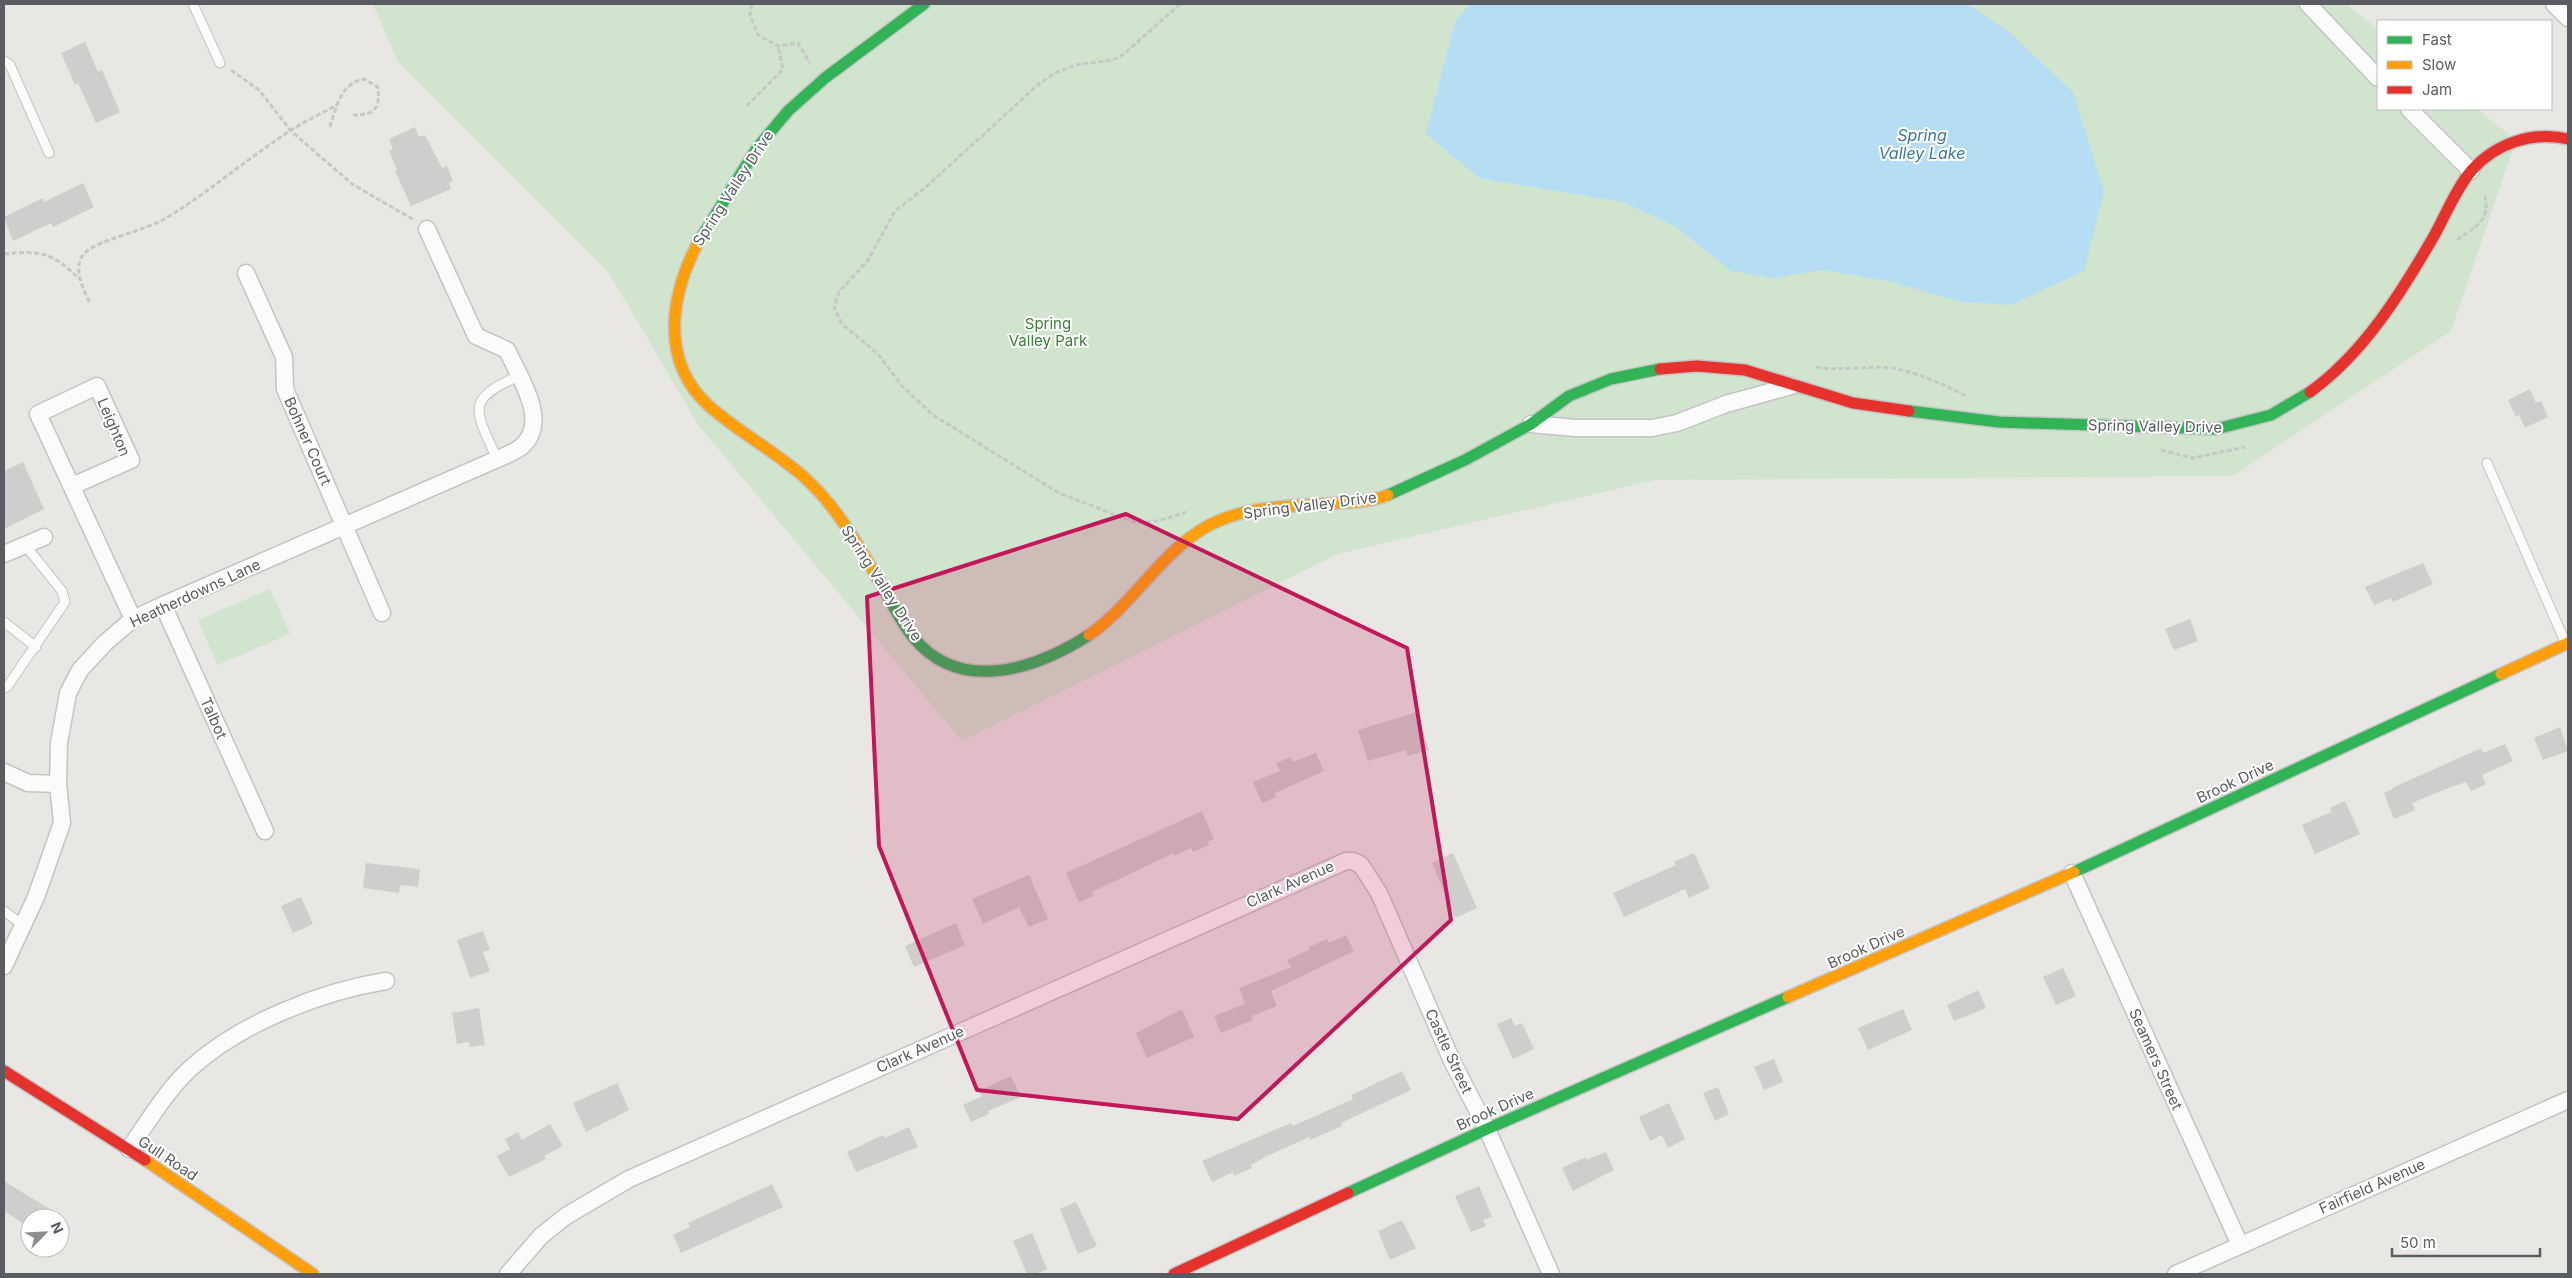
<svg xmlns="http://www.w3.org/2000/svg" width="2572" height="1278" font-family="Inter,sans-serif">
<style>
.green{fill:#d1e5ce}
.water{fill:#b5def4}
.building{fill:#cfcecc}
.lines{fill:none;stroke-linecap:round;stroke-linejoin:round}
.lane-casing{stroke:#c4c4c4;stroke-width:11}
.street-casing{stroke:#c4c4c4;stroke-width:19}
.fast-casing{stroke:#c4c4c4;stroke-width:14}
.slow-casing{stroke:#c4c4c4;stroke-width:14}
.jam-casing{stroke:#c4c4c4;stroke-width:14}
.path{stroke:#c4c9c6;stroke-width:3;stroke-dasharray:5 2.5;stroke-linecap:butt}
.lane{stroke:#fcfbfb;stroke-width:9}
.street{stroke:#fcfbfb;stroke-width:16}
.fast{stroke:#30b455;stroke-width:11}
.slow{stroke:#ff9f0a;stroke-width:11}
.jam{stroke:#e5322d;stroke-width:11}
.marked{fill:#c2185b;fill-opacity:0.2;stroke:#c2185b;stroke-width:4;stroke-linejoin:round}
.labels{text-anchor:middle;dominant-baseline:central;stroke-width:4;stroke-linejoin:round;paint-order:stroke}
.street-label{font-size:15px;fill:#595d61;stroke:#fff}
.park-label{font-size:15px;fill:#388237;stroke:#fff}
.water-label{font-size:16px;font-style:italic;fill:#3c76a4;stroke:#fff}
</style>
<rect width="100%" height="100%" fill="#e8e7e3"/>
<g class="green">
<path d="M 373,4 L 2346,4 L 2378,29 L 2378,109 L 2477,109 L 2516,140 L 2451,331 L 2233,476 L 1655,480 L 1338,554 L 962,741 L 699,426 L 609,273 L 398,62 Z"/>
<path d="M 270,589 L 290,634 L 217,665 L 198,620 Z"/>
</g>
<path class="water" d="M 1470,4 L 1967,4 L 2009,32 L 2073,92 L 2104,192 L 2084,271 L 2010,305 L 1963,302 L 1887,281 L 1822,270 L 1772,278 L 1731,271 L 1675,226 L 1622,202 L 1479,178 L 1426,134 L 1455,22 Z"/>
<g class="building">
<path d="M 85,42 L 98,72 L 102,70 L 120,112 L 96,123 L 78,83 L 75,85 L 61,53 Z"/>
<path d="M 415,127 L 419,137 L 425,135 L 442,168 L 447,166 L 453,181 L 449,183 L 451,189 L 411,206 L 395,171 L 397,170 L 389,151 L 393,149 L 389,139 Z"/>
<path d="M 83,183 L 94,207 L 53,227 L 51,223 L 13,241 L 4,217 L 43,198 L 44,202 Z"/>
<path d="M 2530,389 L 2536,403 L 2541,401 L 2548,417 L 2525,428 L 2519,415 L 2516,417 L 2508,400 Z"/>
<path d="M 23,462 L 44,509 L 4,529 L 4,471 Z"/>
<path d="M 2423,563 L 2433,584 L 2393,602 L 2391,598 L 2374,605 L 2365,587 Z"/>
<path d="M 2190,619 L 2198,641 L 2174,650 L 2165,629 Z"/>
<path d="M 1417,712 L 1429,750 L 1408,756 L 1406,750 L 1368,761 L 1358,730 Z"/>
<path d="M 2560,727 L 2568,751 L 2543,760 L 2534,738 Z"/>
<path d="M 2505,744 L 2513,761 L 2482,775 L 2486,784 L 2471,791 L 2466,782 L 2446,789 L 2412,803 L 2415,810 L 2394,819 L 2384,793 L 2393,789 L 2392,788 L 2481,748 L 2483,753 Z"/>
<path d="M 1316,753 L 1324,771 L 1275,793 L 1276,797 L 1262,803 L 1253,782 L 1280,771 L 1276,763 L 1291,757 L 1293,762 Z"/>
<path d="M 2345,801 L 2360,834 L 2315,854 L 2302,825 L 2331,812 L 2330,808 Z"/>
<path d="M 1202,811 L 1214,839 L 1207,842 L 1209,845 L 1193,852 L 1191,848 L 1175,856 L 1174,853 L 1092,892 L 1093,896 L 1079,902 L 1066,873 Z"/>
<path d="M 1453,853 L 1477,908 L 1455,918 L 1432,863 Z"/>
<path d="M 1694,853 L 1710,888 L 1689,898 L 1685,889 L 1624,917 L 1613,893 L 1676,865 L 1674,862 Z"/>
<path d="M 366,863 L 420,869 L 418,887 L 400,885 L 399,893 L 363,888 Z"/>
<path d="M 1029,875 L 1048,919 L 1029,927 L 1019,907 L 983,924 L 972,899 Z"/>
<path d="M 301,897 L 313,924 L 293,933 L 281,906 Z"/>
<path d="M 956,923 L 965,945 L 914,967 L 905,946 Z"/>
<path d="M 483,931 L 490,950 L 483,952 L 490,971 L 470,978 L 457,940 Z"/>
<path d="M 1346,935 L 1354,951 L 1271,991 L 1277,1006 L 1252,1016 L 1253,1020 L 1221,1033 L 1214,1016 L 1245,1004 L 1239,988 L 1291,967 L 1287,960 L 1310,949 L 1309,947 L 1327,939 L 1329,943 Z"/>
<path d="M 2063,968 L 2076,996 L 2056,1005 L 2043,977 Z"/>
<path d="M 1978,990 L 1986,1008 L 1954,1021 L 1947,1005 Z"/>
<path d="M 479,1008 L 485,1045 L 470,1047 L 469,1042 L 457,1044 L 452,1013 Z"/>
<path d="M 1182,1009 L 1194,1037 L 1147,1058 L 1136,1033 Z"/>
<path d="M 1903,1009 L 1912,1030 L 1868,1050 L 1858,1028 Z"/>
<path d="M 1511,1018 L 1515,1026 L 1522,1023 L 1534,1049 L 1513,1059 L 1497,1024 Z"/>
<path d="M 1774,1059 L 1783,1082 L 1764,1090 L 1754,1067 Z"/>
<path d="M 1402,1071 L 1411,1090 L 1341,1123 L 1342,1126 L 1310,1140 L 1309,1137 L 1267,1156 L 1251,1165 L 1252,1168 L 1234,1176 L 1233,1172 L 1212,1182 L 1202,1161 L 1291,1123 L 1293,1126 L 1353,1099 L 1351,1095 Z"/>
<path d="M 1011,1076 L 1021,1097 L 988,1111 L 989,1114 L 971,1122 L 963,1105 L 982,1096 L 979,1091 Z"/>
<path d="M 617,1083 L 629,1110 L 586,1132 L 573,1103 Z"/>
<path d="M 1718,1087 L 1729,1114 L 1715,1121 L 1703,1093 Z"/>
<path d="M 1669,1103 L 1685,1139 L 1668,1148 L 1662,1135 L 1650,1141 L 1639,1117 Z"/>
<path d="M 550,1124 L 563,1146 L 544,1156 L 546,1159 L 509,1177 L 497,1156 L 510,1149 L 505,1139 L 518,1132 L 522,1140 Z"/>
<path d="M 909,1127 L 918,1147 L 856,1172 L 847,1152 L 883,1135 L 885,1138 Z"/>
<path d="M 1606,1152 L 1614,1170 L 1573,1191 L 1562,1168 L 1586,1157 L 1587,1160 Z"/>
<path d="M 4,1181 L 64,1218 L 30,1218 L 30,1228 L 4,1211 Z"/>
<path d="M 772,1184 L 783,1207 L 681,1253 L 673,1235 L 690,1227 L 688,1223 Z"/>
<path d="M 1479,1186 L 1492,1217 L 1483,1220 L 1486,1226 L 1471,1232 L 1455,1196 Z"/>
<path d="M 1076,1202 L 1097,1246 L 1078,1254 L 1060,1209 Z"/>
<path d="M 1402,1220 L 1416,1248 L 1390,1260 L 1378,1231 Z"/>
<path d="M 1032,1233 L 1047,1269 L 1036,1274 L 1027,1274 L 1013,1241 Z"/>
</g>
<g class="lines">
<g class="lane-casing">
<g id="lane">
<path d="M 193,4 L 220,63"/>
<path d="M 4,61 L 10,65 L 49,153"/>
<path d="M 497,459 C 476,411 463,400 519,376"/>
<path d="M 2487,463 L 2566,644"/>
<path d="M 4,622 L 36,647"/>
<path d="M 4,688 L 7,687 L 65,602 L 62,591 L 25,545"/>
<path d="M 4,911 L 23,925"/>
</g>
</g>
<g class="street-casing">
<g id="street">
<path d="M 2308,4 L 2378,78"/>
<path d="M 2554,4 L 2568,18"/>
<path d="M 2409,109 L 2471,171"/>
<path d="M 246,273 L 284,357 L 285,389 L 382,613"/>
<path d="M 1531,424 L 1575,428 L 1652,428 L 1677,423 L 1726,404 L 1791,386"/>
<path d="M 72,486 L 131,460 L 97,386 L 38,414 L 133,619"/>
<path d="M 4,554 L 44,537"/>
<path d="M 163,605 L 265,831"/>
<path d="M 4,772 L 28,783 L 58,784"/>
<path d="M 2072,873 L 2240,1245"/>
<path d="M 4,966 L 36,897 L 62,823 L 58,784 L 59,743 L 68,693 L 80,670 L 105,643 L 133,619 L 163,605 L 486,464 C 497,459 512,454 521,447 C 551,422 519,377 507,350 L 476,336 L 427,229"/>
<path d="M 129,1149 C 148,1122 167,1089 192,1067 C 241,1023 322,991 386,981"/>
<path d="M 508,1274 L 541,1236 L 566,1216 L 629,1179 L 1346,861 L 1353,861 L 1361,865 L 1379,893 L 1452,1061 L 1487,1129 L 1551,1274"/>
<path d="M 2176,1274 L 2568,1100"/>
</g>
</g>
<g class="fast-casing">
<g id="fast">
<path d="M 699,241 L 757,148 L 788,111 L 825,78 L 924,4"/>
<path d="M 1909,411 L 1999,422 L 2216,429 L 2271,415 L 2310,392"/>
<path d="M 1388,495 L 1465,460 L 1531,424 L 1569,396 L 1611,379 L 1660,369"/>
<path d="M 878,579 C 890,598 899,620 913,637 C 960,695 1036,669 1089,635"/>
<path d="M 2074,872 L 2501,674"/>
<path d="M 1348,1193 L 1487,1129 L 1788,997"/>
</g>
</g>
<g class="slow-casing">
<g id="slow">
<path d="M 699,241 C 671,293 659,360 708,405 C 738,432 775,451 805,478 C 836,506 857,543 878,579"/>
<path d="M 1089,635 C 1137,602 1167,540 1223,519 C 1259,505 1301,506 1340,503 C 1355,502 1374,501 1388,495"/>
<path d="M 2501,674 L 2568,643"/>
<path d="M 1788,997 L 2074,872"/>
<path d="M 145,1160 L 313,1274"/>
</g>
</g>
<g class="jam-casing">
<g id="jam">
<path d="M 1660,369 L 1697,366 L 1745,370 L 1853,403 L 1909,411"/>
<path d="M 2310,392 C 2364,353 2401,293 2434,236 C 2445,216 2457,187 2472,170 C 2496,143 2533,131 2568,139"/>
<path d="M 4,1071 L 145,1160"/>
<path d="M 1174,1274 L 1348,1193"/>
</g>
</g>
<g class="path">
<path d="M 752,4 L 750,15 L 758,35 L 778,46 L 798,43 L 810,63"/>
<path d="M 1180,4 L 1124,54 L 1113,60 L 1075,65 L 1057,72 L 1040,83 L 926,187 L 895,211 L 868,260 L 839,292 L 834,307 L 842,324 L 877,353 L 902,386 L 933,415 L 1059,493 L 1134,522 C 1153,524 1168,518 1186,512"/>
<path d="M 231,70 L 259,90 L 291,131 L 352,184 L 414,220"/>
<path d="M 747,106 L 783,69 L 778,46"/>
<path d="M 330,127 C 336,107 341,83 364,79 L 378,87 C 380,109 375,115 353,115"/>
<path d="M 2457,240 C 2476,226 2492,220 2484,193"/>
<path d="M 4,254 C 40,250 54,253 79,279"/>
<path d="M 89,302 C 83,288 71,265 86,252 C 100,239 145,231 166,218 C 206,194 242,163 281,137 C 298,124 319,115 337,105"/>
<path d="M 1816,367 C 1843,372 1870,364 1897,369 C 1922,374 1944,385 1966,396"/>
<path d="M 2161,450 L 2193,458 L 2245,447"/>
</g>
<use href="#lane" class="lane"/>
<use href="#street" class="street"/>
<use href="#fast" class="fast"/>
<use href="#slow" class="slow"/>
<use href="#jam" class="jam"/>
</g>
<path class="marked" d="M 1126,514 L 1407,648 L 1451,920 L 1238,1119 L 977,1090 L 879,846 L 867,597 Z"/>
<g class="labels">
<g class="street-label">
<text transform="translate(733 188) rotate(-57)">Spring Valley Drive</text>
<text transform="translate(2155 426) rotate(1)">Spring Valley Drive</text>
<text transform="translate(114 427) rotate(67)">Leighton</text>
<text transform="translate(308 441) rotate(66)">Bohner Court</text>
<text transform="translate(1310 505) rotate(-7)">Spring Valley Drive</text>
<text transform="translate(882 583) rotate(57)">Spring Valley Drive</text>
<text transform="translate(195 593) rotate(-25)">Heatherdowns Lane</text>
<text transform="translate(214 718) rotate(66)">Talbot</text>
<text transform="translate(2235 781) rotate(-25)">Brook Drive</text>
<text transform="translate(1290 884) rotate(-24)">Clark Avenue</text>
<text transform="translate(1866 947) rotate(-24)">Brook Drive</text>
<text transform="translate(920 1049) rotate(-24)">Clark Avenue</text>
<text transform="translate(1449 1051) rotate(65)">Castle Street</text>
<text transform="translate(2156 1059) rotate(66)">Seamers Street</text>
<text transform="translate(1495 1109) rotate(-24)">Brook Drive</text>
<text transform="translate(168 1158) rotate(34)">Gull Road</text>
<text transform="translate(2372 1186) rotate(-24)">Fairfield Avenue</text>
</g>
<g class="park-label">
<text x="1048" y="323">Spring<tspan x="1048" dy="17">Valley Park</tspan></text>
</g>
<g class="water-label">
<text x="1922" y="135">Spring<tspan x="1922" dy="18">Valley Lake</tspan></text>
</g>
</g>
<rect width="2572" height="1278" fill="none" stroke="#595d61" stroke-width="10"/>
<rect x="2377" y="20" width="175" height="90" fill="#ffffff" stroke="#bdbec0"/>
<rect x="2387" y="36" width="25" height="8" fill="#30b455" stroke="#bdbec0"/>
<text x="2422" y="45" font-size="15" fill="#595d61">Fast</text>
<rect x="2387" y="61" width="25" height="8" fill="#ff9f0a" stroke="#bdbec0"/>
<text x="2422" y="70" font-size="15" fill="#595d61">Slow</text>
<rect x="2387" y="86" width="25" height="8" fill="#e5322d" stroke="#bdbec0"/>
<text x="2422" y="95" font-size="15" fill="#595d61">Jam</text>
<g transform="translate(45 1233) rotate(66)"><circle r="24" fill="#ffffff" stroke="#bdbec0"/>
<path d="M0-4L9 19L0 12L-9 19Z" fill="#8b8d8e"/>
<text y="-8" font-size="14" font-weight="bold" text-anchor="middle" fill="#595d61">N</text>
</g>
<path d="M2392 1248v8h148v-8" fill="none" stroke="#595d61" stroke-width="2.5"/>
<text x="2400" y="1248" font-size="15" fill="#595d61" stroke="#ffffff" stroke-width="4" paint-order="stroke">50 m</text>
</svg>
